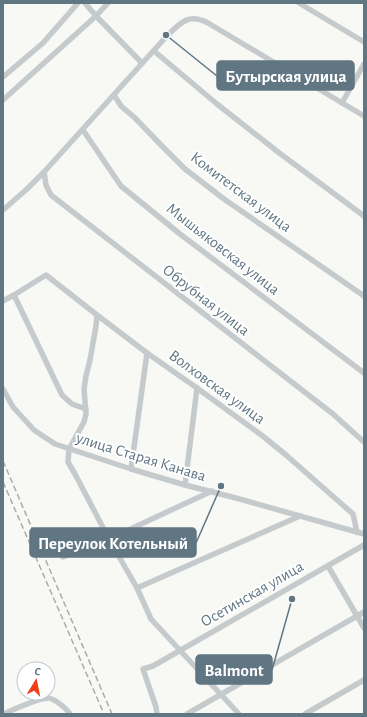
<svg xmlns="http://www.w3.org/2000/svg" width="367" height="717" font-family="'Alegreya Sans',sans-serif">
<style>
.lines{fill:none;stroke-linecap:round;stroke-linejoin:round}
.minor{stroke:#c5cacd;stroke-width:5.5}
.rail{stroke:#a5adb2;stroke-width:1.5;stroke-dasharray:6 3;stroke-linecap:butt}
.labels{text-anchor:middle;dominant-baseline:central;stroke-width:4;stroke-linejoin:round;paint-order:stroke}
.street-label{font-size:16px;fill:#607683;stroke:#fff}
.leader{fill:none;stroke:#607683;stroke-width:1.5}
.callout-dot{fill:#607683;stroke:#fff;stroke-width:1.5}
.callout{fill:#607683;stroke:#607683;stroke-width:1.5}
.callout-label{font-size:17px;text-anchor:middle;font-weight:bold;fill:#fff}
</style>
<rect width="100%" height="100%" fill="#f8f8f5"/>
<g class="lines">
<g class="minor">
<path d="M 85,3 L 96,16 L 142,63"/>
<path d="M 299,3 L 364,42"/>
<path d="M 154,51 L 217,104 L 278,152 L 364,216"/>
<path d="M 3,77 L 43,43 L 78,3"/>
<path d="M 114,95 L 121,106 L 135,118 L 160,144 L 185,169 L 224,199 L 364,296"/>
<path d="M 3,100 L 96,16 L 108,3"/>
<path d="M 342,103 L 364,64"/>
<path d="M 83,130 L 121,186 L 180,234 L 364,373"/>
<path d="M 44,172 L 46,185 L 51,195 L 333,414 L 364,442"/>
<path d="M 3,210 L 27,189 L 44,172 L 165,38 C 179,24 188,12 208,23 L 364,116"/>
<path d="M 14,295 L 62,395 L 72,404 L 86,409"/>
<path d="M 3,301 L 14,295 L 46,275 L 97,315 L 147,353 L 197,388 L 264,437 L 286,455 L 353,514 L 357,532"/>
<path d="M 97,315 L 96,326 L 90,360 L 86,376 L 84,389 L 86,414 L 84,422 L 69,449 L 68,462 L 75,474 L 109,539 L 137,588 L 151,619 L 239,714"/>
<path d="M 3,389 L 13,407 L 34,430 L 55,444 L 131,469 L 185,485 L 236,498 L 364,534"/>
<path d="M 131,469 L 147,353"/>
<path d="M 185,485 L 197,388"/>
<path d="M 63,557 L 109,539 L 212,491"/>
<path d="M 328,566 L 364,628"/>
<path d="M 137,588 L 300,516"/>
<path d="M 3,714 C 13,710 38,698 48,698 C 54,698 67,709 70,714"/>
<path d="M 157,714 L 156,707 L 143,669 L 153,666 L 364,545"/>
<path d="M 187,714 L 364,612"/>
<path d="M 305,714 L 364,680"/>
</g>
<g class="rail">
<path d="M 3,461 L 112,714"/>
<path d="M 3,482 L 104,714"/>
</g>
</g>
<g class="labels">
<g class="street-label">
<text transform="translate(241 192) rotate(37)">Комитетская улица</text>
<text transform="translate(223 249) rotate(38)">Мышьяковская улица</text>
<text transform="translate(206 300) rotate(38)">Обрубная улица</text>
<text transform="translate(217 387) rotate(36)">Волховская улица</text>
<text transform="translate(141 457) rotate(17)">улица Старая Канава</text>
<text transform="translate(252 594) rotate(-30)">Осетинская улица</text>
</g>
</g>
<path class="leader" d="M166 35L217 76M221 486L196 543M292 599L272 670"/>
<g class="callout-dot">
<circle cx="166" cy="35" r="4"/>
<circle cx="221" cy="486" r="4"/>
<circle cx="292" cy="599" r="4"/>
</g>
<g class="callout">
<rect x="217" y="61" width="137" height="29" rx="4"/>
<rect x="30" y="528" width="166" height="29" rx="4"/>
<rect x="196" y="655" width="76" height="29" rx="4"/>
</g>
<g class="callout-label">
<text x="286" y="82">Бутырская улица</text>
<text x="113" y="549">Переулок Котельный</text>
<text x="234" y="676">Balmont</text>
</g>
<rect width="367" height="717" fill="none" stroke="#607683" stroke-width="8"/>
<g transform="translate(36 681) rotate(10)"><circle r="19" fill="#ffffff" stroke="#bfc8cd"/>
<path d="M0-3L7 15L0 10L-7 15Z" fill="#f33e1a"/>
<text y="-6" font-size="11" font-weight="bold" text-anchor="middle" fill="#607683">С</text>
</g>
</svg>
